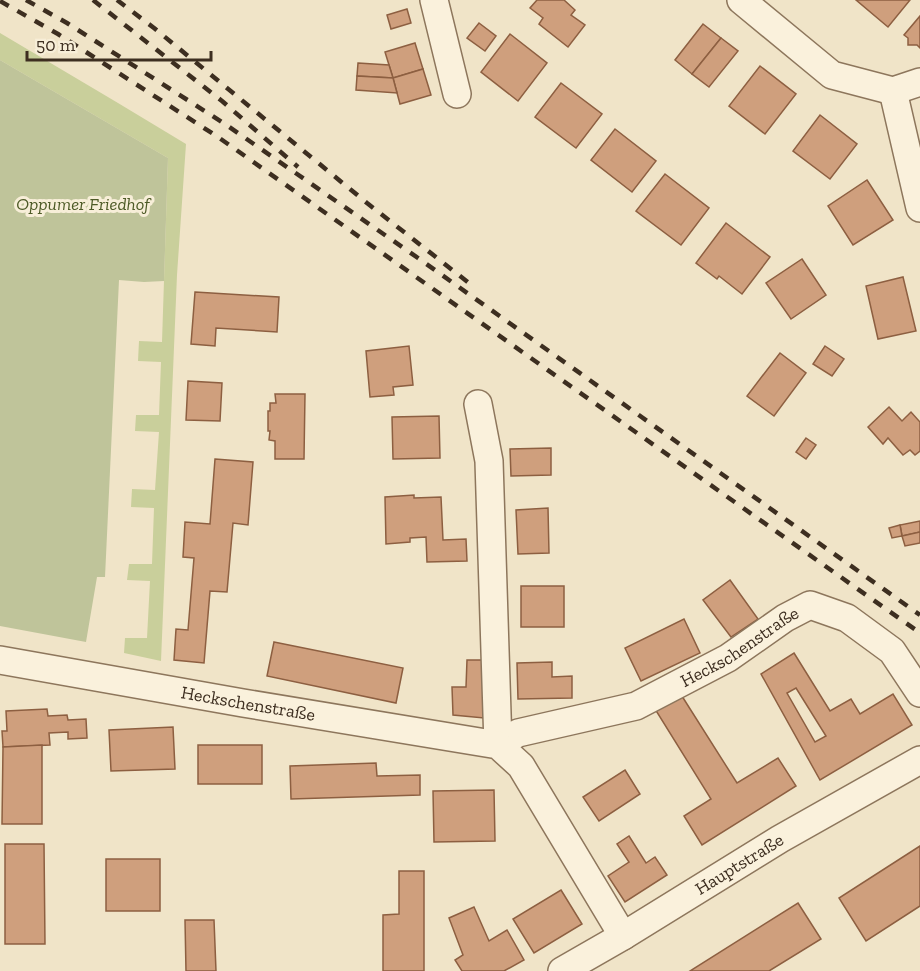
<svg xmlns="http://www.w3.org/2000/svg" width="920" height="971" font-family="'Zilla Slab',serif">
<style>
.green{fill:#c9cf9b}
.cemetery{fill:#bfc49a}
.building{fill:#cf9f7d;stroke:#8d5f41;stroke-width:1.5;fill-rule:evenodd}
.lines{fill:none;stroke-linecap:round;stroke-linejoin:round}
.minor-casing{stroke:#8d765c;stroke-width:30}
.minor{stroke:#faf1dc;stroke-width:27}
.rail{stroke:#3d2e20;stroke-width:4.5;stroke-dasharray:10 10;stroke-linecap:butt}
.labels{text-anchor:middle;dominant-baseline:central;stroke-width:6;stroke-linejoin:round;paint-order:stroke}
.park-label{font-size:18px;font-style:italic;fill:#4d5a26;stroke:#f7eed8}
.street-label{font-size:18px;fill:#3d2e20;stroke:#f7eed8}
</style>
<rect width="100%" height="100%" fill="#f0e4c8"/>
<path class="green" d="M 0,33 L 118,103 L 186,144 L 177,275 L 161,661 L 124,653 L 125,638 L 147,638 L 150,581 L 127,580 L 129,564 L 152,564 L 154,508 L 131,507 L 132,489 L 155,490 L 159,432 L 135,431 L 136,415 L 159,415 L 161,362 L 138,361 L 139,341 L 162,342 L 168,158 L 0,60 Z"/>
<path class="cemetery" d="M 0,60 L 168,158 L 164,281 L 144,282 L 119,280 L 105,577 L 97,577 L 86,642 L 0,626 Z"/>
<g class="building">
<path d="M 537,0 L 564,0 L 575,10 L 571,15 L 585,25 L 568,47 L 539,24 L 543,18 L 530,8 Z"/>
<path d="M 856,0 L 910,0 L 888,27 Z"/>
<path d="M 407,9 L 411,23 L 391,29 L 387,15 Z"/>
<path d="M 920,16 L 920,48 L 917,45 L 908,45 L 908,38 L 904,35 Z"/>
<path d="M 479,23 L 496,36 L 485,51 L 467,38 Z"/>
<path d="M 703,24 L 721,38 L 692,74 L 675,60 Z"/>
<path d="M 510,34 L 547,63 L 518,101 L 481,72 Z"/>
<path d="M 721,38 L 738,51 L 709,87 L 692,74 Z"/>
<path d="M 415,43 L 423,69 L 393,78 L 385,52 Z"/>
<path d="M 358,63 L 389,65 L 393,78 L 357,76 Z"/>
<path d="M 760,66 L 796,94 L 765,134 L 729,106 Z"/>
<path d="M 423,69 L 431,95 L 400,104 L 393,78 Z"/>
<path d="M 357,76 L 393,78 L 397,93 L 356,90 Z"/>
<path d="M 561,83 L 602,114 L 576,148 L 535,117 Z"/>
<path d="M 820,115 L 857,144 L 830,179 L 793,151 Z"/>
<path d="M 615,129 L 656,161 L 632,192 L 591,160 Z"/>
<path d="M 665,174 L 709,208 L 681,245 L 636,211 Z"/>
<path d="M 867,180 L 893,220 L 853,245 L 828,206 Z"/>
<path d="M 726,223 L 770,257 L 742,294 L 719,276 L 717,279 L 696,263 Z"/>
<path d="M 802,259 L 826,295 L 791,319 L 766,283 Z"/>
<path d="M 903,277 L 916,331 L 878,339 L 866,286 Z"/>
<path d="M 195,292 L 279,297 L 277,332 L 216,328 L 215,346 L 191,344 Z"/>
<path d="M 409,346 L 413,385 L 393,387 L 394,395 L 370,397 L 366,351 Z"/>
<path d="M 825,346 L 844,359 L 832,376 L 813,364 Z"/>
<path d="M 780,353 L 806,373 L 774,416 L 747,396 Z"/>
<path d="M 188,381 L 222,383 L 220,421 L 186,420 Z"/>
<path d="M 275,394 L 305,394 L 304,459 L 275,459 L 275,441 L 269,440 L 270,431 L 268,431 L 268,411 L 270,411 L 270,403 L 276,403 Z"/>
<path d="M 889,407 L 902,421 L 911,412 L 920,422 L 920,451 L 915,455 L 910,450 L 903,455 L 888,438 L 883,444 L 868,427 Z"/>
<path d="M 439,416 L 440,458 L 393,459 L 392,417 Z"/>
<path d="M 806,438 L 816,445 L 806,459 L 796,452 Z"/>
<path d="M 551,448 L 551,475 L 511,476 L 510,449 Z"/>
<path d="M 215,459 L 253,462 L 248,525 L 233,523 L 227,592 L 210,591 L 204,663 L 174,660 L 176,629 L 188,630 L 194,558 L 183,557 L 185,522 L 210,524 Z"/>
<path d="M 414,495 L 414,498 L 441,497 L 443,540 L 466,539 L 467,561 L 427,562 L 426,537 L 410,538 L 410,542 L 386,544 L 385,497 Z"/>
<path d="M 548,508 L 549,553 L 518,554 L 516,510 Z"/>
<path d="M 920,521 L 920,532 L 902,536 L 900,525 Z"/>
<path d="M 900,525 L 902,536 L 892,538 L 889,528 Z"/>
<path d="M 920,532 L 920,543 L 905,546 L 902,536 Z"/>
<path d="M 730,580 L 758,619 L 731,637 L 703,600 Z"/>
<rect x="521" y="586" width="43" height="41"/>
<path d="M 684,619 L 700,653 L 641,681 L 625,648 Z"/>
<path d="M 274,642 L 403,668 L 396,703 L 267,676 Z"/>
<path d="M 794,653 L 830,711 L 851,699 L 860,714 L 893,694 L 912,725 L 820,780 L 761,674 ZM 796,688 L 826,736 L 815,742 L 787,693 Z"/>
<path d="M 467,660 L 482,660 L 484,718 L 453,715 L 452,687 L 466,687 Z"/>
<path d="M 552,662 L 552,677 L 572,676 L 572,698 L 518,699 L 517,663 Z"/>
<path d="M 680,693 L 737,783 L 778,758 L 796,786 L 702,845 L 684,816 L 711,799 L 655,709 Z"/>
<path d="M 47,709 L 48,716 L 67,715 L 68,720 L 86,719 L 87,738 L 68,739 L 68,732 L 49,733 L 50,745 L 3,747 L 2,731 L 7,731 L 6,711 Z"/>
<path d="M 173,727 L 175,769 L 111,771 L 109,730 Z"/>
<path d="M 42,745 L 42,824 L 2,824 L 3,747 Z"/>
<rect x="198" y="745" width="64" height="39"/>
<path d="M 376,763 L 377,776 L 420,775 L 420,795 L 291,799 L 290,766 Z"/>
<path d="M 625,770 L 640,794 L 599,821 L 583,797 Z"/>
<path d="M 494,790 L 495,841 L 434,842 L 433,791 Z"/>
<path d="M 629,836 L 646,863 L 655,857 L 667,875 L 625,902 L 608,876 L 629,862 L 617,844 Z"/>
<path d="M 5,844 L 44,844 L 45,944 L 5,944 Z"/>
<path d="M 920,846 L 920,906 L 866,941 L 839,898 Z"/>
<rect x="106" y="859" width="54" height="52"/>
<path d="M 399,871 L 424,871 L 424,971 L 383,971 L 383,915 L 399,914 Z"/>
<path d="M 561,890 L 582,924 L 534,953 L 513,919 Z"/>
<path d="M 798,903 L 821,939 L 769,971 L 690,971 Z"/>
<path d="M 474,907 L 489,941 L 507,930 L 524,960 L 504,971 L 462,971 L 455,960 L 463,955 L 449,918 Z"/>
<path d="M 185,920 L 214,920 L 216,971 L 186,971 Z"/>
</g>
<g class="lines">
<g class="minor-casing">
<g id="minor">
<path d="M 434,0 L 457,94"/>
<path d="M 741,0 L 832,75 L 893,91 L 920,82"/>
<path d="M 893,91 L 920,208"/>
<path id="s1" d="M 478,404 L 489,461 L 498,745 L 518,733 L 636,706 L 728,658 L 785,618 L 810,605 L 847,618 L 892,651 L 920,693"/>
<path id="s2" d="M 0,660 L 243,703 L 498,745 L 521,766 L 623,936"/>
<path id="s3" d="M 562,971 L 623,936 L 780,839 L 920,760"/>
</g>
</g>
<use href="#minor" class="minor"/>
<g class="rail">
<path d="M 26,0 L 67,23 L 225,124 L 418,258 L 920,615"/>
<path d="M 93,0 L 222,101 L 298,167"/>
<path d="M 117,0 L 154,28 L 367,203 L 474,287"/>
<path d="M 0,1 L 58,34 L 218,137 L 920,633"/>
</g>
</g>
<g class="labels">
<g class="park-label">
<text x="83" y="204">Oppumer Friedhof</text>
</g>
<g class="street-label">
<text stroke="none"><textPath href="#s1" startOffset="606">Heckschenstraße</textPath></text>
<text stroke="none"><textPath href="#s2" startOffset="252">Heckschenstraße</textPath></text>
<text stroke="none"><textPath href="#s3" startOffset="207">Hauptstraße</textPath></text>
</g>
</g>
<path d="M27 51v9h184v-9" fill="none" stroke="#3d2e20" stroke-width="3"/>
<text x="36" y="51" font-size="18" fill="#3d2e20" stroke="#f7eed8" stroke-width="4.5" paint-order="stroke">50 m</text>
</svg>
